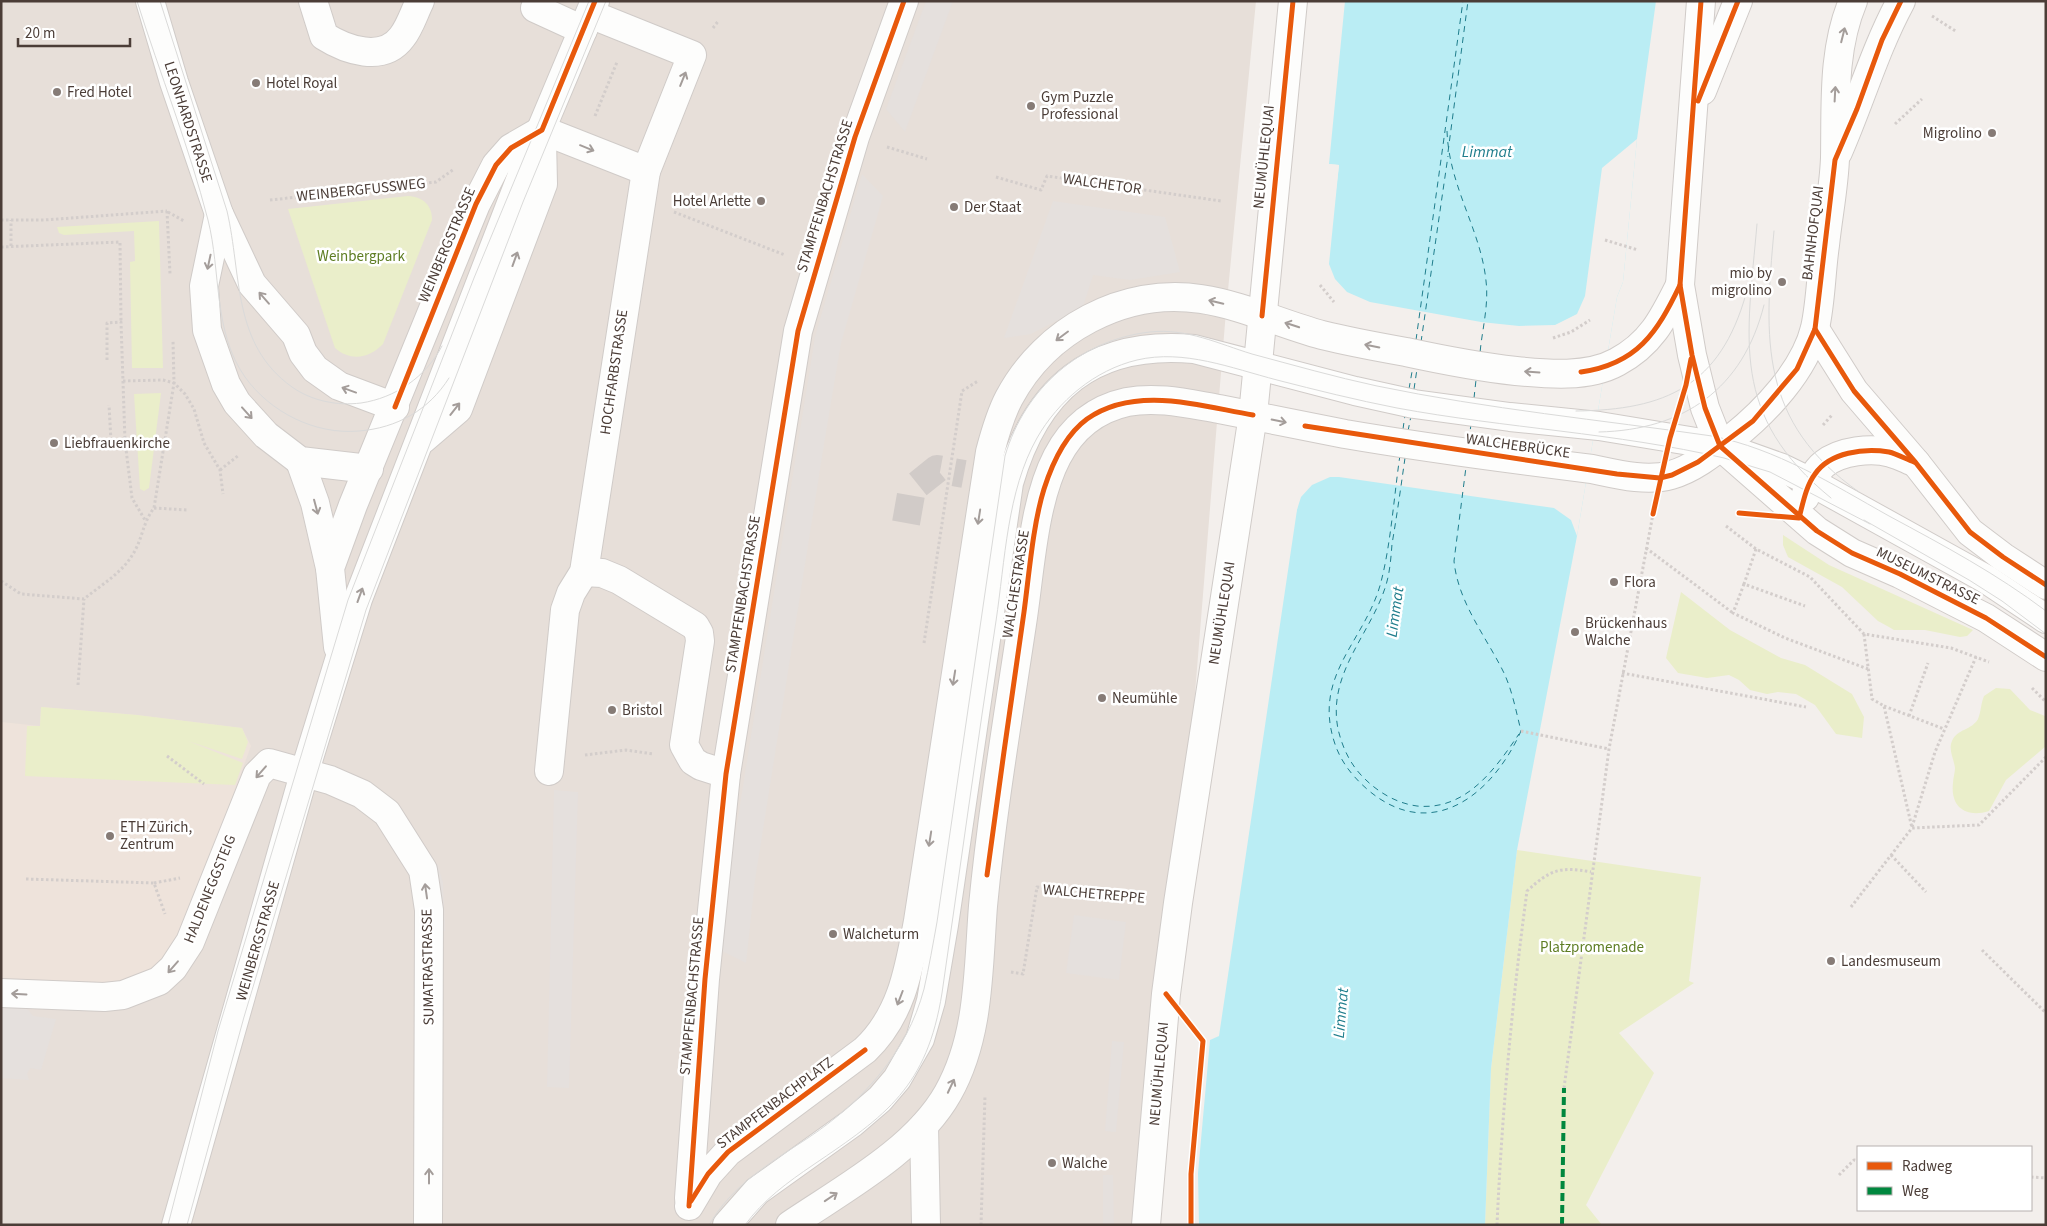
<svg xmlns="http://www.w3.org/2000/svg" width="2047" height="1226" font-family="'Source Sans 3',sans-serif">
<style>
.residential{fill:#e7dfd9}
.education{fill:#eee3db}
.green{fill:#eaeeca}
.parking{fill:#e5e0dd}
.water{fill:#baedf4}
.pier{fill:#f3efec}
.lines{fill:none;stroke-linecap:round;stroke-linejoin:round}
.ferry{stroke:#1f7d8c;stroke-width:1;stroke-dasharray:6 5;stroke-linecap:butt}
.minor-tunnel{stroke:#d1cbc8;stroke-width:28;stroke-dasharray:28 14;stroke-linecap:butt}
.minor-casing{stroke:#d0cbc8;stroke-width:30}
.path{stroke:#d3cdcb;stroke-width:3;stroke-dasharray:2.5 2.5;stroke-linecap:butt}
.minor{stroke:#fdfdfc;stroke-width:28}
.tram{stroke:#dadad9;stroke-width:1}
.quiet{stroke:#00873e;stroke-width:4;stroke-dasharray:8 4;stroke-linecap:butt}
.cycleway-casing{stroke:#fff;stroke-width:8}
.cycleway{stroke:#e8590c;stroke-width:5}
.oneway{stroke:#a49d9a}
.poi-dot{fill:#867b76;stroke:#fff;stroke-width:2}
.labels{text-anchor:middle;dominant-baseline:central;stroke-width:5;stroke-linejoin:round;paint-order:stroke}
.poi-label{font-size:15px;fill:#4b3d37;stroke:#fff;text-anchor:start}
.street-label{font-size:15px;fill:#4b3d37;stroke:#fff}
.park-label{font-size:15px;fill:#5e7d23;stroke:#fff}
.water-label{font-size:16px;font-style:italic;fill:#1f7d8c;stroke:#fff}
</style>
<rect width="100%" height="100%" fill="#f3efec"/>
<path class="residential" d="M 1,1 L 1256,1 L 1226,311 L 1178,903 L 1146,1225 L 1,1225 Z"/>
<path class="education" d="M 41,707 L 137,715 L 242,728 L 251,746 L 180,940 L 151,972 L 120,984 L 1,982 L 1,722 L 40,726 Z"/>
<g class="green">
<path d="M 408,196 C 423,197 432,205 432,220 L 383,344 C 370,358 351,362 335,348 L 288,209 Z"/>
<path d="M 159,221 L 163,368 L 132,368 L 130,262 L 135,261 L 134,231 L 64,235 L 59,233 L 57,227 Z"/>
<path d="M 161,393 L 149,488 L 144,491 L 140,489 L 134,394 Z"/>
<path d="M 1783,535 L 1829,565 L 1973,630 L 1967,636 L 1960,637 L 1925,630 L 1894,630 L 1889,627 L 1878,621 L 1842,587 L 1788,557 L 1783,545 Z"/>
<path d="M 1681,592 L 1730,630 L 1781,658 L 1805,665 L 1852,694 L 1864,717 L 1862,738 L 1836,734 L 1815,705 L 1796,694 L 1778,692 L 1767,694 L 1750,690 L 1739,680 L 1729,675 L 1707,678 L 1678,673 L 1666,658 Z"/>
<path d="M 1996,688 L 2010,689 L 2030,710 L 2045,716 L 2046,746 L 2006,780 L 1989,811 C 1967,818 1950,808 1953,783 C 1953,778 1955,773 1955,768 C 1954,759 1948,750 1952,741 C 1957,729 1972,730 1978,719 C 1981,712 1981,703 1984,696 Z"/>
<path d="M 41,707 L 137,715 L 242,728 L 248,742 L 242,759 L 188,741 L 243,763 L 235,785 L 25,776 L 27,726 L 40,726 Z"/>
<path d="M 1517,850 L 1701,877 L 1689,981 L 1694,983 L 1619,1033 L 1654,1073 L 1586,1205 L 1602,1225 L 1485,1225 L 1491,1069 Z"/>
</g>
<g class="parking">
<path d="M 926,1 L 953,1 L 905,132 L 886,109 Z"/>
<path d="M 862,174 L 883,196 L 841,343 L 825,438 L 755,880 L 746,963 L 720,950 L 726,892 L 815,337 Z"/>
<path d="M 1053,201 L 1165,217 L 1180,272 L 1130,280 L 1093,275 L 1083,307 L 1031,334 L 1004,338 Z"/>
<path d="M 554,790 L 578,792 L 569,1088 L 547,1087 Z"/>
<path d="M 438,865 L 443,883 L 445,931 L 434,931 L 426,867 Z"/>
<path d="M 1074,915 L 1126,922 L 1119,980 L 1066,973 Z"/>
<path d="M 1,1003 L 23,1003 L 33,1016 L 56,1019 L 41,1070 L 30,1068 L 27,1074 L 29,1080 L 1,1078 Z"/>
<path d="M 1112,1041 L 1124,1042 L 1116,1132 L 1105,1131 Z"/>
<path d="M 1103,1175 L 1113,1175 L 1114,1225 L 1103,1225 Z"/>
</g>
<path class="water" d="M 1345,1 L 1656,1 L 1637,139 L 1623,282 L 1617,297 L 1577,536 L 1517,850 L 1491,1069 L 1485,1225 L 1199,1225 L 1198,1173 L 1210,1040 L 1219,1036 L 1298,503 L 1339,165 L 1329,164 Z"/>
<path class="pier" d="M 1637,139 L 1623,282 L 1617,297 L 1577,536 L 1571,520 L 1554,508 L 1339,477 L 1330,477 L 1312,485 L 1301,497 L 1294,519 L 1292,519 L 1336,167 L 1328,166 L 1329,164 L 1339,165 L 1329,264 L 1335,279 L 1347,292 L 1370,302 L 1481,322 L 1519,326 L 1555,325 L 1577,314 L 1585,296 L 1602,168 Z"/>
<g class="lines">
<g class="ferry">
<path d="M 1447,131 C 1449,187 1481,230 1486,281 C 1489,305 1482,330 1480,353"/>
<path d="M 1448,152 L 1468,1"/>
<path d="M 1416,340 L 1463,1"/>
<path d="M 1421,342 L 1448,156"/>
<path d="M 1409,389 L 1413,366"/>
<path d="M 1414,389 L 1417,369"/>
<path d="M 1474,398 L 1476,380"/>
<path d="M 1403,429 L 1405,415"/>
<path d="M 1408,431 L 1411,416"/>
<path d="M 1469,440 L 1471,424"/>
<path d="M 1400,455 C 1394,496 1391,543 1381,582 C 1366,640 1313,674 1334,741 C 1340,761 1352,776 1368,790 C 1432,844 1493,794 1521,731 C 1516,711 1512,689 1503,671 C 1485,635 1458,602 1454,561 L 1466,467"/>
<path d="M 1405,458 C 1401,486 1397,515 1392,544 C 1391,557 1390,572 1386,585 C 1371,634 1327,673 1338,729 C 1342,746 1349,762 1361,775 C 1376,791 1395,803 1417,806 C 1466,811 1495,769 1519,734"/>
</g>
<path class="minor-tunnel" d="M 906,523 L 912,489 L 937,469 L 964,474"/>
<g class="minor-casing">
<g id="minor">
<path d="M 150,1 L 174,82 L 219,214 L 252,284 L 296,335 L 303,353 L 315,369 L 339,386 L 395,407"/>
<path d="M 313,1 L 324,36 C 346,50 383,63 402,37 C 410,27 414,13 420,1"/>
<path d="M 1701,1 L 1680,285 L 1692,355 L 1705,408 L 1720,446 L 1817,531 L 1852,553 L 1900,574 L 1986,618 L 2046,657"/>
<path d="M 535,8 L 583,30"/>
<path d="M 1702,91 L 1738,1"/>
<path d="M 542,130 L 646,171 L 692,55 L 590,14"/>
<path d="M 1838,152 C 1860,102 1875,49 1901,1"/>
<path d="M 219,214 L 204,286 L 207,330 L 226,384 L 237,403 L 266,435 L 300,461 L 369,469"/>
<path d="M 1815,329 L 1854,391 L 1916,463 L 1970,532 L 2003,557 L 2046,585"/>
<path d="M 423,439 L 458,409 L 543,184 L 542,139"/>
<path d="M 300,461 L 315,503 L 330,568"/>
<path d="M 1805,497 C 1809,485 1814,472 1824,464 C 1840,451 1872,447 1891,453 C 1900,455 1908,460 1916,463"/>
<path d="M 584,572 L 602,573 L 619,580 L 695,626 L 699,633 L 700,641 L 684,745 L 693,761 L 701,766 L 726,774"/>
<path d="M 338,647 L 330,568 L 353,505 L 476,204 L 496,165 L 511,148 L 542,130"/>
<path d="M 549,771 L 565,610 L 571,593 L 584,572 L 646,171"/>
<path d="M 1,993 L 104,997 L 123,995 L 159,981 L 173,968 L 190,942 L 257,775 L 269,763 L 330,780 L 362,794 L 387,813 L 423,870 L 429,910 L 428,1225"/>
<path d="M 924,1126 L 926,1225"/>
<path d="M 689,1198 L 705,979 L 726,774 L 798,331 L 855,137 L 904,1"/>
<path d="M 689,1206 L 708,1174 L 728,1152 L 865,1050 C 902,1015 909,969 918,921 L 990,452 C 995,433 1000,415 1009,398 C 1045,330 1124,287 1201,299 C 1242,305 1281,324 1322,335 C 1350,342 1378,347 1406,352 C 1443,360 1479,367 1516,371 C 1547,374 1588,378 1617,362 C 1651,344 1663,319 1680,285"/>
<path d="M 176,1225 L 304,774 L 358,599 L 522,175 L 595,1"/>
<path d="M 727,1225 L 757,1191 L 852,1123 L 880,1099 L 897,1079 L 920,1039 L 931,1001 L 944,925 L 1009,483 C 1036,389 1092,340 1194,349 L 1355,391 L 1414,404 L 1510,417 L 1599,426 L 1720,446 L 1782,468 L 1811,482 L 1986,579 L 2046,619"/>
<path d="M 790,1225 C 843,1189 916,1150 948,1093 C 980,1036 978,970 983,906 C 992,812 1008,717 1022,624 C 1030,573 1033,503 1057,457 C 1072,428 1095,409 1127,402 C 1158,396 1189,404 1219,409 C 1261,417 1303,426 1345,434 C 1427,448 1510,459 1592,469 C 1616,474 1646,482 1671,475 C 1693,469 1714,452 1732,438 C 1765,412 1805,370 1815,328 C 1821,301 1821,272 1825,245 C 1828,216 1834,187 1835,158 C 1836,105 1832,51 1853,1"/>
<path d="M 1146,1225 L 1166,994 L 1178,903 L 1253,415 L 1293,1"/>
</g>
</g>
<g class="path">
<path d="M 1932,16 L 1957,32"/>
<path d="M 713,28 L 719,20"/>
<path d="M 595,116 L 617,62"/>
<path d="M 1895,124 L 1922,99"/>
<path d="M 887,147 L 927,159"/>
<path d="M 996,177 L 1041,190 L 1047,176 L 1221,201"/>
<path d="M 270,200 L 436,182 L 454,169"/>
<path d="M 167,211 L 170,274"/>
<path d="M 168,212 L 184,221"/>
<path d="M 674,212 L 785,255"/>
<path d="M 1,220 L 44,220 L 167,211"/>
<path d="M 1605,240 L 1638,250"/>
<path d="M 11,246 L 11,220"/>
<path d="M 1,247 L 120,242 L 121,322"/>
<path d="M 1320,285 L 1334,302"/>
<path d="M 1553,338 L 1571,332 L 1590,320"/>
<path d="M 107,360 L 107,323 L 121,322 L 125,441 L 111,441 L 109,405"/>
<path d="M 123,381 L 163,380 L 174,383 L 185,394 L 194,409 L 204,443 L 220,470 L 223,494"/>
<path d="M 1823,425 L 1832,415"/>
<path d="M 125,441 L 132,498 L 145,520"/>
<path d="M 220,470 L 239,455"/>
<path d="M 154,508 L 187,510"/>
<path d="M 1726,526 L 1756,549 L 1810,577 L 1864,634 L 1951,648 L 1989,662"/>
<path d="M 1646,548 L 1733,613"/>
<path d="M 1756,549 L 1744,584 L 1805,606"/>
<path d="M 1,581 L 21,594 L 84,599 C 101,585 122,573 133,554 C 143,538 142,524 154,508 L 174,383 L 173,340"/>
<path d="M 1744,584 L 1733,613 L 1785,638 L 1868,669"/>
<path d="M 1864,634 L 1872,699 L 1884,706 L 1912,828"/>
<path d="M 924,643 L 962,391 L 978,381"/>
<path d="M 1622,673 L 1806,707"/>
<path d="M 78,685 L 84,599"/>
<path d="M 2032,688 L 2046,702"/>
<path d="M 1884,706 L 1944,729"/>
<path d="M 1909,716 L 1928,663"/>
<path d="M 1521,731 L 1609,749"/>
<path d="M 585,755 L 626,750 L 653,754"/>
<path d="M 167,756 L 204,784"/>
<path d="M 1912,827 L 1935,752 L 1976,657"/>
<path d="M 1891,855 L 1926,892"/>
<path d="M 26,879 L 154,883 L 165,914"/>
<path d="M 154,883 L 180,878"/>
<path d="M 1851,907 L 1912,828 L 1979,825 L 2046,757"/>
<path d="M 1982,950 L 2046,1013"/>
<path d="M 1011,972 L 1023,974 L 1037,887 L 1145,899"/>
<path d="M 1564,1088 L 1609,749 L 1653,514"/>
<path d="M 1839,1175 L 1854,1160 L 1858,1161"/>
<path d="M 2031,1177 L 2046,1178"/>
<path d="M 981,1225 L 985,1095"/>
<path d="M 1191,1225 L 1191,1174 L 1203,1041"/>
<path d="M 1497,1225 C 1502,1113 1512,1002 1527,891 C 1550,870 1560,866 1591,872"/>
</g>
<use href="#minor" class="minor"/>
<g class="tram">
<path d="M 137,1 C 160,74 189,146 208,220 C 221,271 213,332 245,377 C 270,412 315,435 359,431 C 397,428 429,410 449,378"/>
<path d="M 160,1 L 227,211 C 242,276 232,344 292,387 C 312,401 337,406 361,403 C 395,398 426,377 442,346"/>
<path d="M 1757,224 C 1747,340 1729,415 1831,498"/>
<path d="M 1774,231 C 1764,340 1759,422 1859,492"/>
<path d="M 1576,411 C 1666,410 1720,386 1746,294"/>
<path d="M 1599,432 C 1684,430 1743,389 1764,305"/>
<path d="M 1864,520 L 1969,580 L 2002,601 L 2046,634"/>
<path d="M 168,1225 L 218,1031 L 348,600 L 474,278 L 589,1"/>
<path d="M 187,1225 L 244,1017 L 366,610 L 523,202 L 606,1"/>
<path d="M 709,1225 C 732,1185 770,1163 808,1138 C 862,1102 907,1053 924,989 C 929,967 933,944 937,922 L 1005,456 C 1025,388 1080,340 1150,332 C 1187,328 1219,344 1252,354 C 1293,365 1335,377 1377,386 C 1488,409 1601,420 1712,436 C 1777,449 1832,484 1889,516 C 1943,545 1997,574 2046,611"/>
<path d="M 745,1225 C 763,1200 788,1182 813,1165 C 887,1115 927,1087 942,993 C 960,869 977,745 996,621 C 1005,561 1007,491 1037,438 C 1058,401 1095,370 1137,360 C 1184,349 1231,368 1277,380 C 1316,390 1356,400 1397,408 C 1505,428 1617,433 1724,458 L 1770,472 L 1870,524"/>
</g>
<path class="quiet" d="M 1562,1225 L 1564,1088"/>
<g class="cycleway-casing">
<g id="cycleway">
<path d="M 1701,1 L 1680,285 L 1692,355 L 1705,408 L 1720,446 L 1817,531 L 1852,553 L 1900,574 L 1986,618 L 2046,657"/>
<path d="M 1698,101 L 1738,1"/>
<path d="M 1262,316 L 1293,1"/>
<path d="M 1815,329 L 1854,391 L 1916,463 L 1970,532 L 2003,557 L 2046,585"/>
<path d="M 1581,372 C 1637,364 1657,333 1680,285"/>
<path d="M 395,407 L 476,204 L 496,165 L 511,148 L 542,130 L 595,1"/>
<path d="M 1305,426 L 1617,474 L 1660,478 L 1672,475 L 1698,462 L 1753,421 L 1797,369 L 1815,329 L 1835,160 L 1857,109 L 1882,40 L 1901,1"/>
<path d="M 1739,513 L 1799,518 C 1803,503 1806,486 1815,474 C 1830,452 1864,448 1889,452 C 1897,454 1906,459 1914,462"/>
<path d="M 1653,514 L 1670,438 L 1686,385 L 1691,359"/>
<path d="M 987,875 C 999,787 1011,700 1024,612 C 1029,575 1033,524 1044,489 C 1052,464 1065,435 1087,419 C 1136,385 1199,406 1253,415"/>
<path d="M 1166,994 L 1203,1041 L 1191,1174 L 1191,1225"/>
<path d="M 691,1201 L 708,1174 L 728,1152 L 865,1050"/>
<path d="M 689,1206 L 705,979 L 726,774 L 798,331 L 855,137 L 904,1"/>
</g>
</g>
<use href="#cycleway" class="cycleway"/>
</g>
<defs><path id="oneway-shaft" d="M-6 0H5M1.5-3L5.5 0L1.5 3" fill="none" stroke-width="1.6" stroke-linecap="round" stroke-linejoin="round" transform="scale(1.25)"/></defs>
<g class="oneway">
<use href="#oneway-shaft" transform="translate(1843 35) rotate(-76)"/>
<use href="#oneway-shaft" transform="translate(683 79) rotate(-68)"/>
<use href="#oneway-shaft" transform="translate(1835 94) rotate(-87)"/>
<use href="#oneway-shaft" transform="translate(587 148) rotate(22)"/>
<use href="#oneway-shaft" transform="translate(515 259) rotate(-70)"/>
<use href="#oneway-shaft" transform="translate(209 262) rotate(102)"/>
<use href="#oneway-shaft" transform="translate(264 298) rotate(-131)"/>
<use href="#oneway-shaft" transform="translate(1216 302) rotate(-167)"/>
<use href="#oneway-shaft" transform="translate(1292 325) rotate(-162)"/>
<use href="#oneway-shaft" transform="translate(1062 336) rotate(143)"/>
<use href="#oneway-shaft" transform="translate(1372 346) rotate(-169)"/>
<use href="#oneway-shaft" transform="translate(1532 372) rotate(-176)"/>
<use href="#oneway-shaft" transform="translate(349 390) rotate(-160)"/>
<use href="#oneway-shaft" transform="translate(455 409) rotate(-52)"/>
<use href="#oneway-shaft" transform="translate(247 413) rotate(48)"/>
<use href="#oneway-shaft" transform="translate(1279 421) rotate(11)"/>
<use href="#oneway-shaft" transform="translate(316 507) rotate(75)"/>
<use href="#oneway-shaft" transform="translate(979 517) rotate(99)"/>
<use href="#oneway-shaft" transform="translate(360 595) rotate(-70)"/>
<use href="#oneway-shaft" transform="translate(954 678) rotate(99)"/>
<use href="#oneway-shaft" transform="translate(261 772) rotate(131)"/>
<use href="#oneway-shaft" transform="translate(930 839) rotate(99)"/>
<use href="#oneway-shaft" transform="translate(426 891) rotate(-98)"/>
<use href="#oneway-shaft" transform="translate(173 967) rotate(131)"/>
<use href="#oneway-shaft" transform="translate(19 994) rotate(-177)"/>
<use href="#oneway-shaft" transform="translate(900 998) rotate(111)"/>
<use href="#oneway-shaft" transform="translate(951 1086) rotate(-65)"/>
<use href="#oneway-shaft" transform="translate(429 1176) rotate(-90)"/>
<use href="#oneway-shaft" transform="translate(831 1197) rotate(-34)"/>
</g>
<g class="poi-dot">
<circle cx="256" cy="83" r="5"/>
<circle cx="57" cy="92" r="5"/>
<circle cx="1031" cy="106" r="5"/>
<circle cx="1992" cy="133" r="5"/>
<circle cx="761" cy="201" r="5"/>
<circle cx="954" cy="207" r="5"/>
<circle cx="1782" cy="282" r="5"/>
<circle cx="54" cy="443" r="5"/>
<circle cx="1614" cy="582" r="5"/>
<circle cx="1575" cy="632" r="5"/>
<circle cx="1102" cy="698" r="5"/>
<circle cx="612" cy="710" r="5"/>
<circle cx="110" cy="836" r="5"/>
<circle cx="833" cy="934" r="5"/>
<circle cx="1831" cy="961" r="5"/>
<circle cx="1052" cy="1163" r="5"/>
</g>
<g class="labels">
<g class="poi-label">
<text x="266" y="83">Hotel Royal</text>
<text x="67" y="92">Fred Hotel</text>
<text x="1041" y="97">Gym Puzzle<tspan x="1041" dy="17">Professional</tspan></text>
<text x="1982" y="133" text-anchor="end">Migrolino</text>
<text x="751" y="201" text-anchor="end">Hotel Arlette</text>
<text x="964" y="207">Der Staat</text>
<text x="1772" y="273" text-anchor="end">mio by<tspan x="1772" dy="17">migrolino</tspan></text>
<text x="64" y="443">Liebfrauenkirche</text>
<text x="1624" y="582">Flora</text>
<text x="1585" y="623">Brückenhaus<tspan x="1585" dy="17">Walche</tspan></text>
<text x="1112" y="698">Neumühle</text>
<text x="622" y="710">Bristol</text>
<text x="120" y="827">ETH Zürich,<tspan x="120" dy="17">Zentrum</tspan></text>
<text x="843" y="934">Walcheturm</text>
<text x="1841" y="961">Landesmuseum</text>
<text x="1062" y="1163">Walche</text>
</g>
<g class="street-label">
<text transform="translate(188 122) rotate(72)">LEONHARDSTRASSE</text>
<text transform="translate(1264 157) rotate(-84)">NEUMÜHLEQUAI</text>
<text transform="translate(1102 184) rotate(8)">WALCHETOR</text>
<text transform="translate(361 190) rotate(-6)">WEINBERGFUSSWEG</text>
<text transform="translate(825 196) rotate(-73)">STAMPFENBACHSTRASSE</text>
<text transform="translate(1813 233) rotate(-83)">BAHNHOFQUAI</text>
<text transform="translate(447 245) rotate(-67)">WEINBERGSTRASSE</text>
<text transform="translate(614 372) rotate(-82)">HOCHFARBSTRASSE</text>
<text transform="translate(1518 446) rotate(8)">WALCHEBRÜCKE</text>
<text transform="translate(1928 576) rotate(26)">MUSEUMSTRASSE</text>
<text transform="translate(1016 584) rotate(-81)">WALCHESTRASSE</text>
<text transform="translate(743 594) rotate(-81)">STAMPFENBACHSTRASSE</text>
<text transform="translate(1222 613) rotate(-81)">NEUMÜHLEQUAI</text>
<text transform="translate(210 889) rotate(-68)">HALDENEGGSTEIG</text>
<text transform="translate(1094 894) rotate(5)">WALCHETREPPE</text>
<text transform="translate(258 941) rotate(-74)">WEINBERGSTRASSE</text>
<text transform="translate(428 967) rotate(-91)">SUMATRASTRASSE</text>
<text transform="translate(692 996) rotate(-85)">STAMPFENBACHSTRASSE</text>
<text transform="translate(1159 1074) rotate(-85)">NEUMÜHLEQUAI</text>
<text transform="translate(775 1103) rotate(-37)">STAMPFENBACHPLATZ</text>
</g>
<g class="park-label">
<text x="361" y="256">Weinbergpark</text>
<text x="1592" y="947">Platzpromenade</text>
</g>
<g class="water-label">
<text x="1487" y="152">Limmat</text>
<text transform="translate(1395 612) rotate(-82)">Limmat</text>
<text transform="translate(1341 1013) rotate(-85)">Limmat</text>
</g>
</g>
<rect width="2047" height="1226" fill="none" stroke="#4b3d37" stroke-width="5"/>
<rect x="1857" y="1146" width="175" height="65" fill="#ffffff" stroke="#b7b1af"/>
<rect x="1867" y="1162" width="25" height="8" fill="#e8590c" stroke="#b7b1af"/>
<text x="1902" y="1171" font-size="15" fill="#4b3d37">Radweg</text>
<rect x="1867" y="1187" width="25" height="8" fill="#00873e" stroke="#b7b1af"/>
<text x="1902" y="1196" font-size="15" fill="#4b3d37">Weg</text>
<path d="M18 38v8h112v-8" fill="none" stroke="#4b3d37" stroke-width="2.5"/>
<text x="25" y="38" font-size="15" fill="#4b3d37" stroke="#ffffff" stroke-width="4" paint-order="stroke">20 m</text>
</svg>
